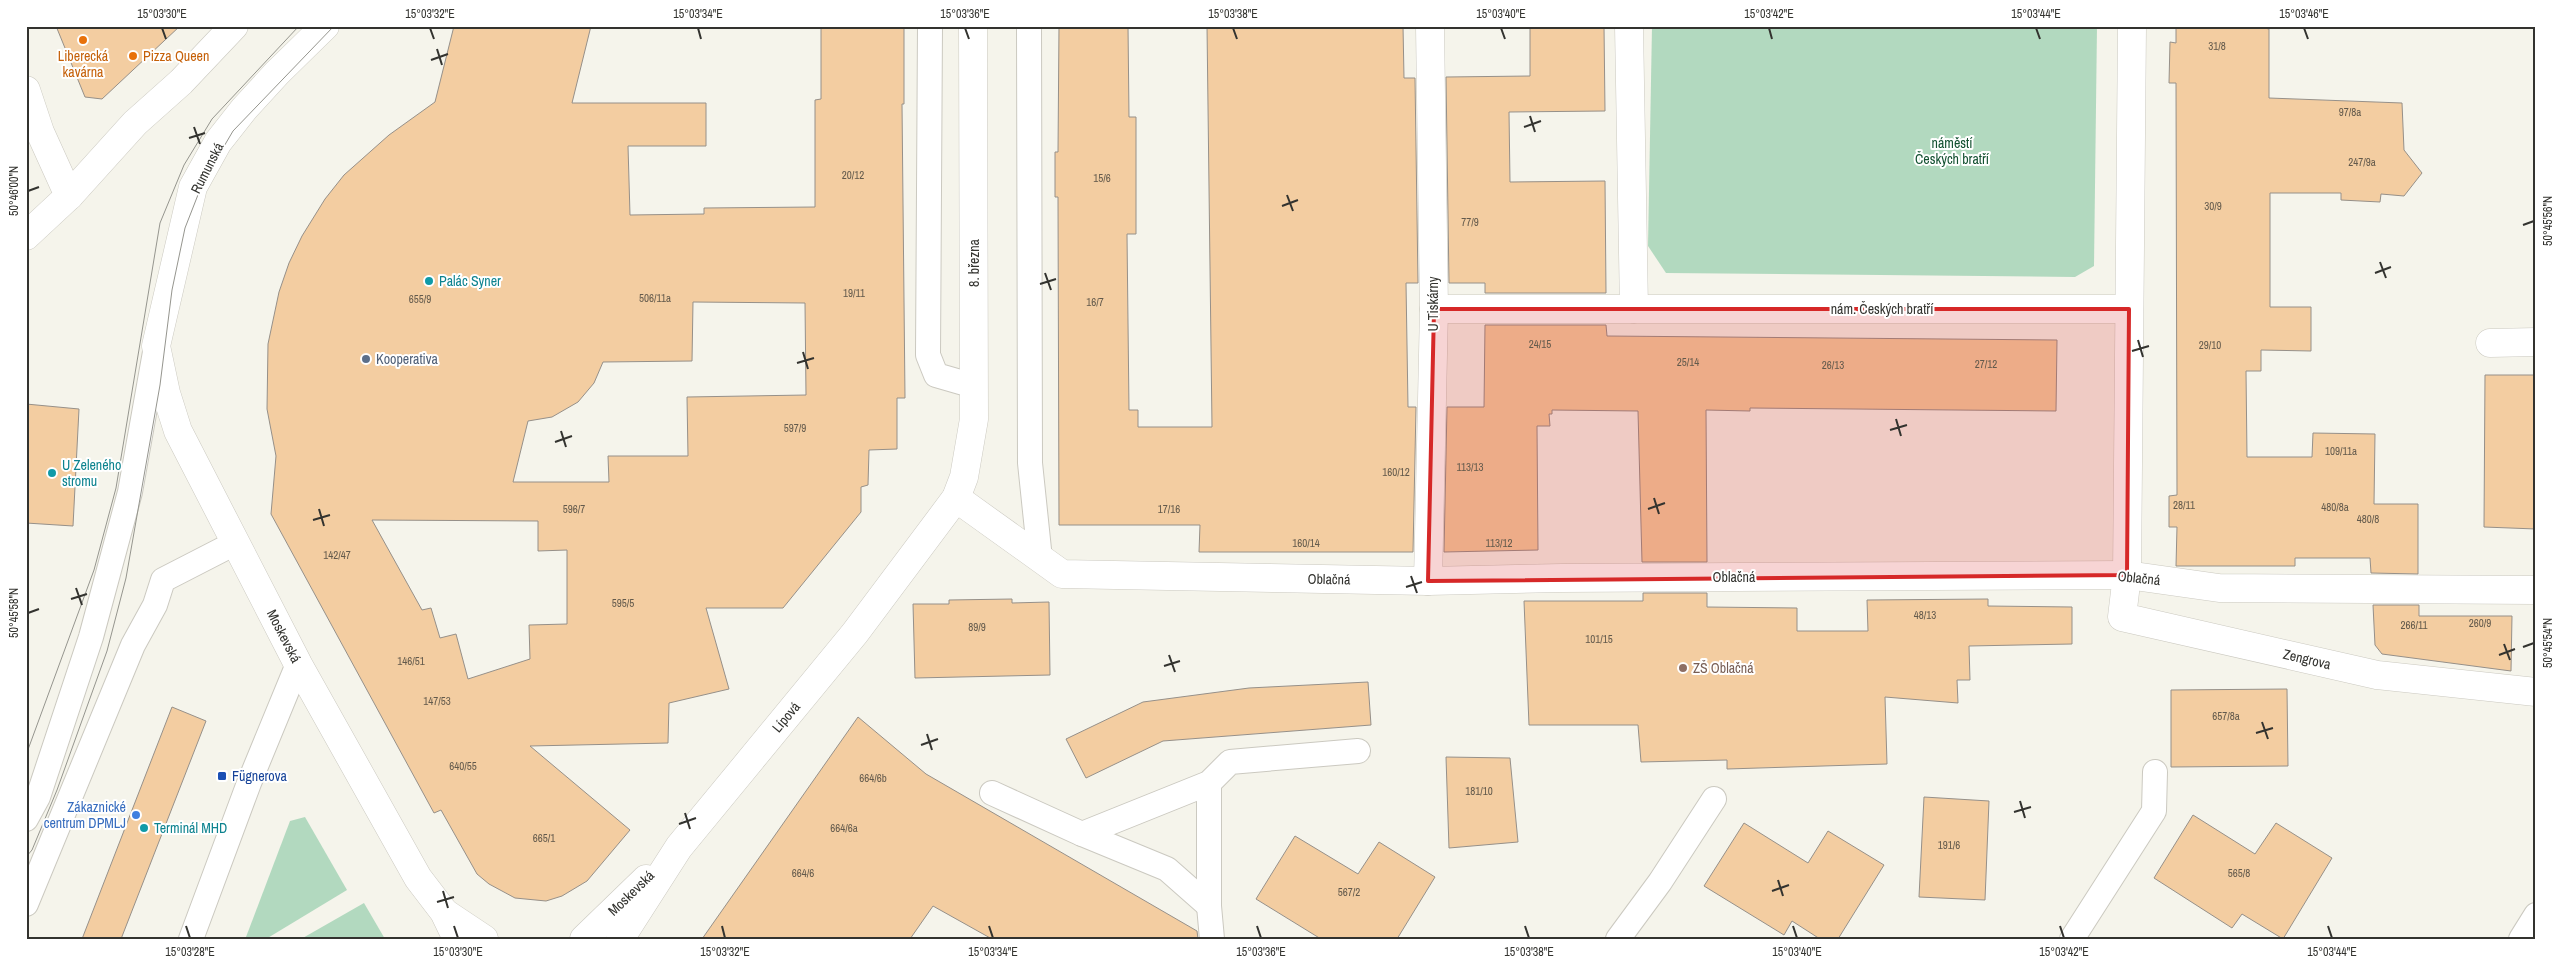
<svg xmlns="http://www.w3.org/2000/svg" width="2562" height="965" font-family="'Archivo Narrow',sans-serif">
<style>
.green{fill:#b2d9bf}
.building{fill:#f3cda1;stroke:#969089;fill-rule:evenodd}
.lines{fill:none;stroke-linecap:round;stroke-linejoin:round}
.service-casing{stroke:#cbc9c0;stroke-width:26}
.pedestrian-casing{stroke:#cbc9c0;stroke-width:29}
.minor-casing{stroke:#cbc9c0;stroke-width:29}
.tertiary-casing{stroke:#cbc9c0;stroke-width:29}
.service{stroke:#fff;stroke-width:24}
.pedestrian{stroke:#fff;stroke-width:28}
.minor{stroke:#fff;stroke-width:28}
.tertiary{stroke:#fff;stroke-width:28}
.tram{stroke:#95958e;stroke-width:1}
.marked{fill:#d62828;fill-opacity:0.2;stroke:#d62828;stroke-width:4;stroke-linejoin:round}
.ticks{fill:none;stroke:#33332f;stroke-width:2}
.food-dot{fill:#e8710a;stroke:#fff;stroke-width:2}
.culture-dot{fill:#0f9aa8;stroke:#fff;stroke-width:2}
.service-dot{fill:#5c6f8a;stroke:#fff;stroke-width:2}
.education-dot{fill:#8d6e63;stroke:#fff;stroke-width:2}
.transit-dot{fill:#1a4fb4;stroke:#fff;stroke-width:2}
.shop-dot{fill:#3f7fe0;stroke:#fff;stroke-width:2}
.labels{text-anchor:middle;dominant-baseline:central;stroke-width:4;stroke-linejoin:round;paint-order:stroke}
.number-label{font-size:11px;fill:#635a4c}
.food-label{font-size:14px;fill:#c56008;stroke:#fff}
.park-label{font-size:14px;fill:#125030;stroke:#fff}
.street-label{font-size:14px;fill:#33332f;stroke:#fff}
.culture-label{font-size:14px;fill:#0d838f;stroke:#fff;text-anchor:start}
.service-label{font-size:14px;fill:#4e5e75;stroke:#fff;text-anchor:start}
.education-label{font-size:14px;fill:#785e54;stroke:#fff;text-anchor:start}
.transit-label{font-size:14px;fill:#164399;stroke:#fff;text-anchor:start}
.shop-label{font-size:14px;fill:#366cbe;stroke:#fff;text-anchor:end}
.neatline{fill:none;stroke:#33332f;stroke-width:2}
.ticks-label{font-size:12px;text-anchor:middle;fill:#33332f}
</style>
<rect width="100%" height="100%" fill="#f5f4eb"/>
<g class="green">
<path d="M 1652,26 L 2097,26 L 2094,266 L 2075,277 L 1666,273 L 1648,246 Z"/>
<path d="M 305,817 L 347,890 L 266,939 L 246,937 L 290,821 Z"/>
<path d="M 364,903 L 385,939 L 301,939 Z"/>
</g>
<g class="building">
<path d="M 56,26 L 180,26 L 102,99 L 85,97 Z"/>
<path d="M 454,26 L 591,26 L 572,103 L 706,103 L 706,146 L 628,146 L 630,215 L 704,214 L 704,208 L 815,207 L 815,100 L 821,99 L 821,26 L 904,26 L 904,104 L 902,104 L 905,398 L 897,398 L 897,449 L 869,450 L 868,485 L 861,487 L 861,512 L 783,608 L 706,608 L 729,689 L 669,703 L 668,743 L 530,746 L 630,830 L 587,881 L 562,896 L 546,901 L 515,898 L 489,884 L 477,874 L 441,810 L 434,813 L 271,514 L 276,456 L 267,409 L 268,344 L 279,292 L 289,263 L 302,236 L 325,199 L 344,175 L 389,135 L 435,102 ZM 693,302 L 805,303 L 806,395 L 687,397 L 688,456 L 608,456 L 609,482 L 513,482 L 528,421 L 552,417 L 578,402 L 594,383 L 603,362 L 692,361 ZM 372,520 L 538,521 L 538,551 L 567,550 L 567,624 L 529,625 L 530,659 L 468,679 L 456,634 L 440,638 L 431,608 L 422,610 Z"/>
<path d="M 1059,26 L 1128,26 L 1129,117 L 1136,117 L 1136,234 L 1127,234 L 1129,410 L 1138,410 L 1138,427 L 1212,427 L 1207,26 L 1403,26 L 1404,78 L 1415,78 L 1418,283 L 1406,283 L 1408,407 L 1416,407 L 1413,552 L 1199,552 L 1200,525 L 1059,525 L 1058,197 L 1055,197 L 1055,152 L 1058,152 Z"/>
<path d="M 1530,26 L 1604,26 L 1605,111 L 1509,112 L 1510,182 L 1605,181 L 1606,293 L 1485,293 L 1485,283 L 1449,283 L 1446,77 L 1530,76 Z"/>
<path d="M 2176,26 L 2254,26 L 2269,29 L 2269,98 L 2402,103 L 2404,150 L 2422,173 L 2404,196 L 2381,194 L 2380,202 L 2341,200 L 2341,193 L 2270,193 L 2270,307 L 2311,307 L 2311,351 L 2261,350 L 2261,371 L 2246,371 L 2247,457 L 2312,457 L 2313,433 L 2375,434 L 2374,504 L 2418,504 L 2418,574 L 2371,573 L 2370,558 L 2295,558 L 2295,566 L 2176,566 L 2177,527 L 2169,527 L 2169,496 L 2177,495 L 2176,83 L 2169,83 L 2170,42 L 2176,43 Z"/>
<path d="M 1485,325 L 1606,325 L 1607,336 L 2057,340 L 2056,411 L 1750,408 L 1750,411 L 1706,410 L 1707,562 L 1642,562 L 1638,411 L 1552,410 L 1552,414 L 1549,414 L 1550,426 L 1537,426 L 1538,550 L 1444,552 L 1447,407 L 1484,407 Z"/>
<path d="M 2485,375 L 2536,375 L 2536,529 L 2484,527 Z"/>
<path d="M 26,404 L 79,409 L 73,526 L 26,523 Z"/>
<path d="M 1643,593 L 1707,593 L 1707,607 L 1797,608 L 1797,631 L 1868,631 L 1867,600 L 1988,599 L 1988,606 L 2072,607 L 2072,644 L 1969,646 L 1970,680 L 1957,680 L 1958,703 L 1885,697 L 1887,764 L 1727,769 L 1727,760 L 1641,762 L 1638,725 L 1529,725 L 1524,601 L 1643,601 Z"/>
<path d="M 1012,599 L 1012,603 L 1049,602 L 1050,675 L 915,678 L 913,604 L 949,604 L 949,600 Z"/>
<path d="M 2373,605 L 2419,605 L 2419,616 L 2512,616 L 2511,671 L 2382,654 L 2375,645 Z"/>
<path d="M 1368,682 L 1371,725 L 1163,741 L 1086,778 L 1066,739 L 1143,702 L 1249,688 Z"/>
<path d="M 2287,689 L 2288,766 L 2171,767 L 2171,690 Z"/>
<path d="M 172,707 L 206,721 L 121,939 L 82,939 Z"/>
<path d="M 858,717 L 926,774 L 1197,931 L 1198,939 L 992,939 L 933,906 L 910,939 L 702,939 Z"/>
<path d="M 1446,757 L 1510,758 L 1518,842 L 1449,848 Z"/>
<path d="M 1924,797 L 1989,801 L 1985,900 L 1919,897 Z"/>
<path d="M 2193,815 L 2255,854 L 2276,823 L 2332,858 L 2283,939 L 2242,914 L 2232,928 L 2154,878 Z"/>
<path d="M 1744,823 L 1808,863 L 1828,831 L 1884,865 L 1838,939 L 1820,939 L 1792,921 L 1784,935 L 1704,886 Z"/>
<path d="M 1295,836 L 1358,874 L 1379,842 L 1435,877 L 1397,939 L 1321,939 L 1256,899 Z"/>
</g>
<g class="lines">
<g class="service-casing">
<g id="service">
<path d="M 930,26 L 928,355 L 936,375 L 974,386"/>
<path d="M 1029,26 L 1030,463 L 1040,559"/>
<path d="M 1209,783 L 1209,906 L 1212,939"/>
<path d="M 992,793 L 1082,834 L 1167,869 L 1209,906"/>
<path d="M 26,819 L 38,797 L 91,637 L 130,492 L 155,352"/>
<path d="M 1082,834 L 1209,783 L 1230,762 L 1358,751"/>
<path d="M 26,904 L 133,645 L 155,605 L 163,580 L 235,543"/>
<path d="M 191,939 L 249,783 L 298,664"/>
<path d="M 1618,939 L 1660,882 L 1714,799"/>
<path d="M 2072,939 L 2154,811 L 2155,772"/>
<path d="M 2521,939 L 2536,915"/>
</g>
</g>
<g class="pedestrian-casing">
<path id="pedestrian" d="M 26,90 L 40,132 L 69,196"/>
</g>
<g class="minor-casing">
<g id="minor">
<path d="M 1629,26 L 1634,309"/>
<path d="M 2132,26 L 2127,575 L 2122,617 L 2377,675 L 2536,692"/>
<path d="M 26,236 L 69,196 L 135,123 L 181,82 L 234,26"/>
<path d="M 1434,309 L 2129,309"/>
<path d="M 2490,343 L 2536,342"/>
<path d="M 956,498 L 1062,574 L 1428,581 L 1562,578 L 2127,575 L 2219,588 L 2536,590"/>
<path d="M 1428,581 L 1434,309 L 1430,26"/>
</g>
</g>
<g class="tertiary-casing">
<g id="tertiary">
<path d="M 325,26 L 277,73 L 244,109 L 218,142 L 193,187 L 156,346 L 166,393 L 178,431 L 298,664 L 418,878 L 444,912 L 457,939"/>
<path d="M 445,913 L 484,939"/>
<path d="M 584,939 L 646,879"/>
<path d="M 620,939 L 679,847 L 855,633 L 956,498 L 964,477 L 974,419 L 973,26"/>
</g>
</g>
<use href="#service" class="service"/>
<use href="#pedestrian" class="pedestrian"/>
<use href="#minor" class="minor"/>
<use href="#tertiary" class="tertiary"/>
<g class="tram">
<path d="M 26,755 L 94,570 L 116,488 L 160,223 L 184,165 L 212,119 L 299,26"/>
<path d="M 26,857 L 32,850 L 57,790 L 107,651 L 126,578 L 160,385 L 172,290 L 185,228 L 203,182 L 233,131 L 334,26"/>
</g>
</g>
<path class="marked" d="M 1434,309 L 2129,309 L 2127,575 L 1428,581 Z"/>
<path class="ticks" d="M 162,28 L 166,39M 430,28 L 434,39M 698,28 L 701,39M 965,28 L 969,39M 1233,28 L 1237,39M 1501,28 L 1505,39M 1769,28 L 1772,39M 2036,28 L 2040,39M 2304,28 L 2308,39M 437,49 L 442,65M 431,60 L 448,54M 1530,116 L 1535,132M 194,127 L 200,144M 1524,127 L 1541,121M 189,138 L 205,133M 28,191 L 39,187M 1287,195 L 1293,211M 1282,206 L 1298,200M 2523,225 L 2534,221M 2380,262 L 2386,278M 1045,273 L 1051,290M 2375,273 L 2391,267M 1040,284 L 1056,279M 2138,340 L 2143,357M 2132,351 L 2149,346M 803,352 L 808,369M 797,363 L 814,358M 1896,419 L 1901,436M 1890,430 L 1907,425M 561,431 L 566,447M 555,442 L 572,436M 1654,498 L 1659,514M 319,509 L 324,526M 1648,509 L 1665,503M 313,520 L 330,515M 1411,576 L 1417,593M 1406,587 L 1422,582M 76,588 L 82,605M 71,599 L 87,594M 28,613 L 39,609M 2504,644 L 2510,660M 2523,647 L 2534,643M 1169,655 L 1175,672M 2499,655 L 2515,649M 1164,666 L 1180,661M 2262,722 L 2268,739M 2256,733 L 2273,728M 927,734 L 932,750M 921,745 L 938,739M 2020,801 L 2025,818M 2014,812 L 2031,807M 685,813 L 690,829M 679,824 L 696,818M 1778,880 L 1783,896M 443,891 L 448,908M 1772,891 L 1789,885M 437,902 L 454,897M 186,926 L 190,938M 454,926 L 458,938M 722,926 L 725,938M 989,926 L 993,938M 1257,926 L 1261,938M 1525,926 L 1529,938M 1793,926 L 1797,938M 2060,926 L 2064,938M 2328,926 L 2332,938"/>
<g class="food-dot">
<circle cx="83" cy="40" r="5"/>
<circle cx="133" cy="56" r="5"/>
</g>
<g class="culture-dot">
<circle cx="429" cy="281" r="5"/>
<circle cx="52" cy="473" r="5"/>
<circle cx="144" cy="828" r="5"/>
</g>
<circle class="service-dot" cx="366" cy="359" r="5"/>
<circle class="education-dot" cx="1683" cy="668" r="5"/>
<rect class="transit-dot" x="217" y="771" width="10" height="10" rx="2.5"/>
<circle class="shop-dot" cx="136" cy="815" r="5"/>
<g class="labels">
<g class="number-label">
<text x="2217" y="46">31/8</text>
<text x="2350" y="112">97/8a</text>
<text x="2362" y="162">247/9a</text>
<text x="853" y="175">20/12</text>
<text x="1102" y="178">15/6</text>
<text x="2213" y="206">30/9</text>
<text x="1470" y="222">77/9</text>
<text x="854" y="293">19/11</text>
<text x="655" y="298">506/11a</text>
<text x="420" y="299">655/9</text>
<text x="1095" y="302">16/7</text>
<text x="1540" y="344">24/15</text>
<text x="2210" y="345">29/10</text>
<text x="1688" y="362">25/14</text>
<text x="1986" y="364">27/12</text>
<text x="1833" y="365">26/13</text>
<text x="795" y="428">597/9</text>
<text x="2341" y="451">109/11a</text>
<text x="1470" y="467">113/13</text>
<text x="1396" y="472">160/12</text>
<text x="2184" y="505">28/11</text>
<text x="2335" y="507">480/8a</text>
<text x="574" y="509">596/7</text>
<text x="1169" y="509">17/16</text>
<text x="2368" y="519">480/8</text>
<text x="1306" y="543">160/14</text>
<text x="1499" y="543">113/12</text>
<text x="337" y="555">142/47</text>
<text x="623" y="603">595/5</text>
<text x="1925" y="615">48/13</text>
<text x="2480" y="623">260/9</text>
<text x="2414" y="625">266/11</text>
<text x="977" y="627">89/9</text>
<text x="1599" y="639">101/15</text>
<text x="411" y="661">146/51</text>
<text x="437" y="701">147/53</text>
<text x="2226" y="716">657/8a</text>
<text x="463" y="766">640/55</text>
<text x="873" y="778">664/6b</text>
<text x="1479" y="791">181/10</text>
<text x="844" y="828">664/6a</text>
<text x="544" y="838">665/1</text>
<text x="1949" y="845">191/6</text>
<text x="803" y="873">664/6</text>
<text x="2239" y="873">565/8</text>
<text x="1349" y="892">567/2</text>
</g>
<g class="food-label">
<text x="83" y="56">Liberecká<tspan x="83" dy="16">kavárna</tspan></text>
<text x="143" y="56" text-anchor="start">Pizza Queen</text>
</g>
<g class="park-label">
<text x="1952" y="143">náměstí<tspan x="1952" dy="16">Českých bratří</tspan></text>
</g>
<g class="street-label">
<text transform="translate(207 168) rotate(-63)">Rumunská</text>
<text transform="translate(974 263) rotate(-90)">8. března</text>
<text transform="translate(1433 304) rotate(-90)">U Tiskárny</text>
<text x="1882" y="309">nám. Českých bratří</text>
<text x="1734" y="577">Oblačná</text>
<text transform="translate(2139 578) rotate(6)">Oblačná</text>
<text transform="translate(1329 579) rotate(1)">Oblačná</text>
<text transform="translate(284 636) rotate(63)">Moskevská</text>
<text transform="translate(2307 659) rotate(13)">Zengrova</text>
<text transform="translate(786 717) rotate(-50)">Lípová</text>
<text transform="translate(631 893) rotate(-44)">Moskevská</text>
</g>
<g class="culture-label">
<text x="439" y="281">Palác Syner</text>
<text x="62" y="465">U Zeleného<tspan x="62" dy="16">stromu</tspan></text>
<text x="154" y="828">Terminál MHD</text>
</g>
<g class="service-label">
<text x="376" y="359">Kooperativa</text>
</g>
<g class="education-label">
<text x="1693" y="668">ZŠ Oblačná</text>
</g>
<g class="transit-label">
<text x="232" y="776">Fügnerova</text>
</g>
<g class="shop-label">
<text x="126" y="807">Zákaznické<tspan x="126" dy="16">centrum DPMLJ</tspan></text>
</g>
</g>
<rect width="2562" height="965" fill="none" stroke="#ffffff" stroke-width="55"/>
<rect x="28" y="28" width="2506" height="910" class="neatline"/>
<g class="ticks-label">
<text x="162" y="18">15°03'30"E</text>
<text x="430" y="18">15°03'32"E</text>
<text x="698" y="18">15°03'34"E</text>
<text x="965" y="18">15°03'36"E</text>
<text x="1233" y="18">15°03'38"E</text>
<text x="1501" y="18">15°03'40"E</text>
<text x="1769" y="18">15°03'42"E</text>
<text x="2036" y="18">15°03'44"E</text>
<text x="2304" y="18">15°03'46"E</text>
<text transform="translate(14 191) rotate(-90)" y="4">50°46'00"N</text>
<text transform="translate(2548 221) rotate(-90)" y="4">50°45'56"N</text>
<text transform="translate(14 613) rotate(-90)" y="4">50°45'58"N</text>
<text transform="translate(2548 643) rotate(-90)" y="4">50°45'54"N</text>
<text x="190" y="956">15°03'28"E</text>
<text x="458" y="956">15°03'30"E</text>
<text x="725" y="956">15°03'32"E</text>
<text x="993" y="956">15°03'34"E</text>
<text x="1261" y="956">15°03'36"E</text>
<text x="1529" y="956">15°03'38"E</text>
<text x="1797" y="956">15°03'40"E</text>
<text x="2064" y="956">15°03'42"E</text>
<text x="2332" y="956">15°03'44"E</text>
</g>
</svg>
